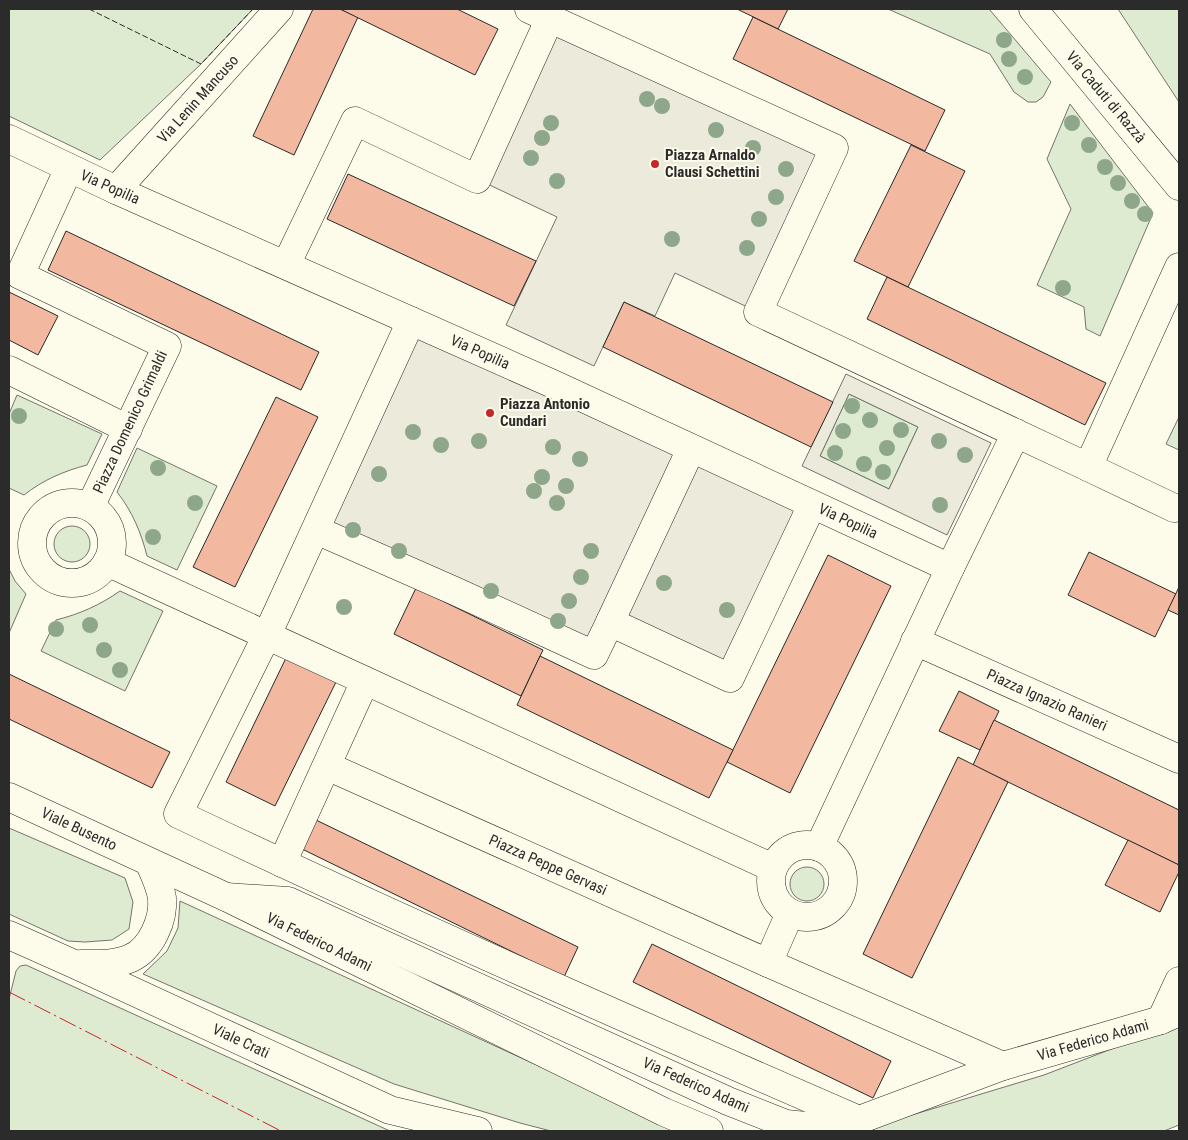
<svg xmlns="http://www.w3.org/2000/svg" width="1188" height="1140" font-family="'Roboto Condensed',sans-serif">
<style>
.green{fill:#deebd1;stroke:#74746e}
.parking{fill:#eceadb;stroke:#74746e;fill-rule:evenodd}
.building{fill:#f2b8a0;stroke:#2b2b2b}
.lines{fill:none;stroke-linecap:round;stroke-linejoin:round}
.minor-casing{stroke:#2b2b2b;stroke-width:29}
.major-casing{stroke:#2b2b2b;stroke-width:29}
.minor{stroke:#fdfbea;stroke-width:28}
.major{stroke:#fdfbea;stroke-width:28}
.fence{stroke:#2b2b2b;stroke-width:1;stroke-dasharray:6 2.5;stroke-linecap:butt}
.power{stroke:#c62828;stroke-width:1;stroke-dasharray:18 4 2.5 4;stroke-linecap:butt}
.tree{fill:#8ea78a}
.poi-dot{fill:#c62828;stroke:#fdfbea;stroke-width:2}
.labels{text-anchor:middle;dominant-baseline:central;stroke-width:4;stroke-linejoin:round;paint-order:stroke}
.street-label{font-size:15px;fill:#2b2b2b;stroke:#fdfbea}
.poi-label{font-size:15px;font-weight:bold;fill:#2b2b2b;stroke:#fdfbea;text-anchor:start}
</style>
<rect width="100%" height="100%" fill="#fdfbea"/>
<g class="green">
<path d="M 9,9 L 253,9 L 201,64 L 100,160 L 9,116 Z"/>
<path d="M 888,9 L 989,9 L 1051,82 L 1043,97 L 1036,102 L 1028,102 L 1014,92 L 990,54 Z"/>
<path d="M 1118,9 L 1179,9 L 1179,102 Z"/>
<path d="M 1070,104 L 1153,213 L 1100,336 L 1086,329 L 1084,307 L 1037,285 L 1071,209 L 1047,159 Z"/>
<path d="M 849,394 L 918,427 L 889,489 L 820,456 Z"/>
<path d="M 17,395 L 102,434 L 87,465 C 64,471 43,480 24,495 L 9,488 L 9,414 Z"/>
<path d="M 1179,417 L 1179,450 L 1166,444 Z"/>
<path d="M 137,448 L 217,486 L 177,570 L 147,556 C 141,532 132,511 117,492 Z"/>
<circle cx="72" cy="544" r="18"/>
<path d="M 9,569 L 15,581 L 26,594 L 9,633 Z"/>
<path d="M 120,591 L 163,611 L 125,691 L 41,651 L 56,620 C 80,614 100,605 120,591 Z"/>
<path d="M 9,828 L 125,878 L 133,902 L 129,929 L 112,940 L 85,942 L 68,941 L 9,914 Z"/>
<circle cx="807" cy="884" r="17"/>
<path d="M 180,901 L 680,1131 L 551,1131 L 520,1123 L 394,1084 L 143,974 L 167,951 L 178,928 Z"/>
<path d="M 26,965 L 390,1131 L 9,1131 L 9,999 L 16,971 L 20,966 Z"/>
<path d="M 1179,1023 L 1179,1125 L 1164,1131 L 859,1131 L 1044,1075 Z"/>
</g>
<g class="parking">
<path d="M 550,18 L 834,148 L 758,312 L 675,273 L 655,316 L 624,302 L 594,366 L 506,325 L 557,217 L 477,179 Z"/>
<path d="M 411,321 L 812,505 L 730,678 L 610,622 L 594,655 L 316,530 Z"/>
<path d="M 846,374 L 991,443 L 947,535 L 802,466 ZM 849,394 L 918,427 L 889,489 L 820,456 Z"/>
</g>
<g class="building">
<path d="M 313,9 L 340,9 L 358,17 L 294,155 L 253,136 Z"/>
<path d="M 340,9 L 457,9 L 498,29 L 475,75 Z"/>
<path d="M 737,9 L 788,9 L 778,29 Z"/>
<path d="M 753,17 L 945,110 L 925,151 L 733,59 Z"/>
<path d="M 911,145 L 965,171 L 908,287 L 854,261 Z"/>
<path d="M 348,174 L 536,261 L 514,306 L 327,219 Z"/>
<path d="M 66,231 L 319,352 L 301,390 L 48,270 Z"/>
<path d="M 887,277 L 1106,383 L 1085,425 L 867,319 Z"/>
<path d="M 9,292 L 58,316 L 38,355 L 9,340 Z"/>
<path d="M 624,302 L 833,402 L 811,447 L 603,347 Z"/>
<path d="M 276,397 L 318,417 L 235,587 L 193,567 Z"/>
<path d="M 1089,552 L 1176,594 L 1155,637 L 1068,595 Z"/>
<path d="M 828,555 L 891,586 L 790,793 L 727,762 Z"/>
<path d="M 1179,587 L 1179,615 L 1168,610 Z"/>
<path d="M 416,588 L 543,650 L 521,696 L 394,634 Z"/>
<path d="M 540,656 L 733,750 L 709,798 L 517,705 Z"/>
<path d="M 286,658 L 336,682 L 275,806 L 226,782 Z"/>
<path d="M 9,674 L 170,752 L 152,788 L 9,719 Z"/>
<path d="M 959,691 L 999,711 L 980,750 L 939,731 Z"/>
<path d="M 994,720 L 1179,810 L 1179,865 L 973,765 Z"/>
<path d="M 958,757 L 1008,782 L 912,978 L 863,954 Z"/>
<path d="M 316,820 L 578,947 L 564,977 L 302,849 Z"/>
<path d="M 1128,840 L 1179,865 L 1179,872 L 1160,912 L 1105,885 Z"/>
<path d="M 652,944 L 891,1061 L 873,1098 L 633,982 Z"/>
</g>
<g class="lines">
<g class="minor-casing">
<g id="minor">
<path d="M 529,9 L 834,148 L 758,312 L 1088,467 L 1179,267"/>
<path d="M 1033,9 L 1179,186"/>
<path d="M 9,139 L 116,190 L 553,384 L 950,568"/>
<path d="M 69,168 L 20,275 L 167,346 L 90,507"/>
<path d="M 116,190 L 279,9"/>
<path d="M 286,265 L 355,121 L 477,179 L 550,18"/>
<path d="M 411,321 L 267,635 L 178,814 C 403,921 631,1021 859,1120"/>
<path d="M 9,370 L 128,429"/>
<path d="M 691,449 L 610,622 L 730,678 L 812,505"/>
<path d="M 1088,467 L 1174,508"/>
<circle cx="72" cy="543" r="40"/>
<path d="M 316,530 L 457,592 L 594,655 L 610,622"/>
<path d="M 107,562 L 773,868"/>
<path d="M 915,641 L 1179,759"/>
<path d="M 327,766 L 768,963"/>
<circle cx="807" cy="881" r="36"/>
<path d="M 819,847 L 950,568 L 1016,433"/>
<path d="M 282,863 L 365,681"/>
<path d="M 226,897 L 288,901 L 728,1101 L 786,1124 L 826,1128 L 859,1120 L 1003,1066 L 1161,1020 L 1179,1012"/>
<path d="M 790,913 L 768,963 L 1003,1066"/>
<path d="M 1161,1020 L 1179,981"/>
</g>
</g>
<g class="major-casing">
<g id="major">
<path d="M 9,797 L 226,897 L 664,1112 L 709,1131"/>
<path d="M 9,935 L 74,964 L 390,1110 L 478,1131"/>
<path d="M 81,964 C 97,964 116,965 131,958 C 151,949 164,920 162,898 C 160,885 154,873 149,862"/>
</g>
</g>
<use href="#minor" class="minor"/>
<use href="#major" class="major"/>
<path class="fence" d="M 89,9 L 201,64 L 253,9"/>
<path class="power" d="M 9,992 L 281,1131"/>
</g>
<g class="tree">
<circle cx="1004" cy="40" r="8"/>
<circle cx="1009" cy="59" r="8"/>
<circle cx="1025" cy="77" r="8"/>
<circle cx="647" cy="99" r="8"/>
<circle cx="662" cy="106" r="8"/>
<circle cx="551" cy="123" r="8"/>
<circle cx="1072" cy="123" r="8"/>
<circle cx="716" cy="130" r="8"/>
<circle cx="542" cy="138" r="8"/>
<circle cx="1089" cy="145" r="8"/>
<circle cx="753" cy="148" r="8"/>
<circle cx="531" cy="158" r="8"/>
<circle cx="1105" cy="167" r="8"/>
<circle cx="786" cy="169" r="8"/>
<circle cx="557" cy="181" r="8"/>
<circle cx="1118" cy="183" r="8"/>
<circle cx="776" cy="197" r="8"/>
<circle cx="1132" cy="201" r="8"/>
<circle cx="1145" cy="214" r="8"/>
<circle cx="759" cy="219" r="8"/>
<circle cx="672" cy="239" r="8"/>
<circle cx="747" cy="248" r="8"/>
<circle cx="1063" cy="288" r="8"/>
<circle cx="852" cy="406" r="8"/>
<circle cx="19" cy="416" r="8"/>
<circle cx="870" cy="420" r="8"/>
<circle cx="901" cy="430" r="8"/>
<circle cx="843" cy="431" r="8"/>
<circle cx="413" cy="432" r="8"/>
<circle cx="479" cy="441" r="8"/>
<circle cx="939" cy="441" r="8"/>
<circle cx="441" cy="445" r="8"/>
<circle cx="553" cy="447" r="8"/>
<circle cx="887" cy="448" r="8"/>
<circle cx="835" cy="453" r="8"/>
<circle cx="965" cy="455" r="8"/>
<circle cx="580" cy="459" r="8"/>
<circle cx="864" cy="464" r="8"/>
<circle cx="158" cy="468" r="8"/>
<circle cx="883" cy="472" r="8"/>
<circle cx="379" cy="474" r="8"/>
<circle cx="542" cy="477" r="8"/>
<circle cx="566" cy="486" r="8"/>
<circle cx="534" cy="491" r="8"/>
<circle cx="195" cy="503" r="8"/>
<circle cx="557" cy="503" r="8"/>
<circle cx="940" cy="505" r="8"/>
<circle cx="353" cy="530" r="8"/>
<circle cx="153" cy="537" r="8"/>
<circle cx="399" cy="551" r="8"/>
<circle cx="591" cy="551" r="8"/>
<circle cx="581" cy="577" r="8"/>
<circle cx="664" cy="583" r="8"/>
<circle cx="491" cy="591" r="8"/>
<circle cx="569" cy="601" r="8"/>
<circle cx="344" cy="607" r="8"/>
<circle cx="727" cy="610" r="8"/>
<circle cx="558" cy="621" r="8"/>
<circle cx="90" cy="625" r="8"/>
<circle cx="56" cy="629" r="8"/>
<circle cx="104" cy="650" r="8"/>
<circle cx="120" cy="670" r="8"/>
</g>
<g class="poi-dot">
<circle cx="655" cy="164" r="5"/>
<circle cx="490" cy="413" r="5"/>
</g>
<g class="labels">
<g class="street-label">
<text transform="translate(1106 97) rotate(50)">Via Caduti di Razzà</text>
<text transform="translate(198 99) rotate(-48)">Via Lenin Mancuso</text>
<text transform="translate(110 187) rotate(24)">Via Popilia</text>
<text transform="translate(480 352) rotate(24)">Via Popilia</text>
<text transform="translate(130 422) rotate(-65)">Piazza Domenico Grimaldi</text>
<text transform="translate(848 521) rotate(25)">Via Popilia</text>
<text transform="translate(1047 700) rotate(24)">Piazza Ignazio Ranieri</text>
<text transform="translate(79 829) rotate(25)">Viale Busento</text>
<text transform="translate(548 865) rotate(24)">Piazza Peppe Gervasi</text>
<text transform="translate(319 942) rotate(26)">Via Federico Adami</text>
<text transform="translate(1093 1040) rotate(-16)">Via Federico Adami</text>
<text transform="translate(241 1041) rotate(25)">Viale Crati</text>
<text transform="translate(696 1085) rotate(24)">Via Federico Adami</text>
</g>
<g class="poi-label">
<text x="665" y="155">Piazza Arnaldo<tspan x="665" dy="17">Clausi Schettini</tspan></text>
<text x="500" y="404">Piazza Antonio<tspan x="500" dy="17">Cundari</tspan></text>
</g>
</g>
<rect width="1188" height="1140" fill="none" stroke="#2b2b2b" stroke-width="20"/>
</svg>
